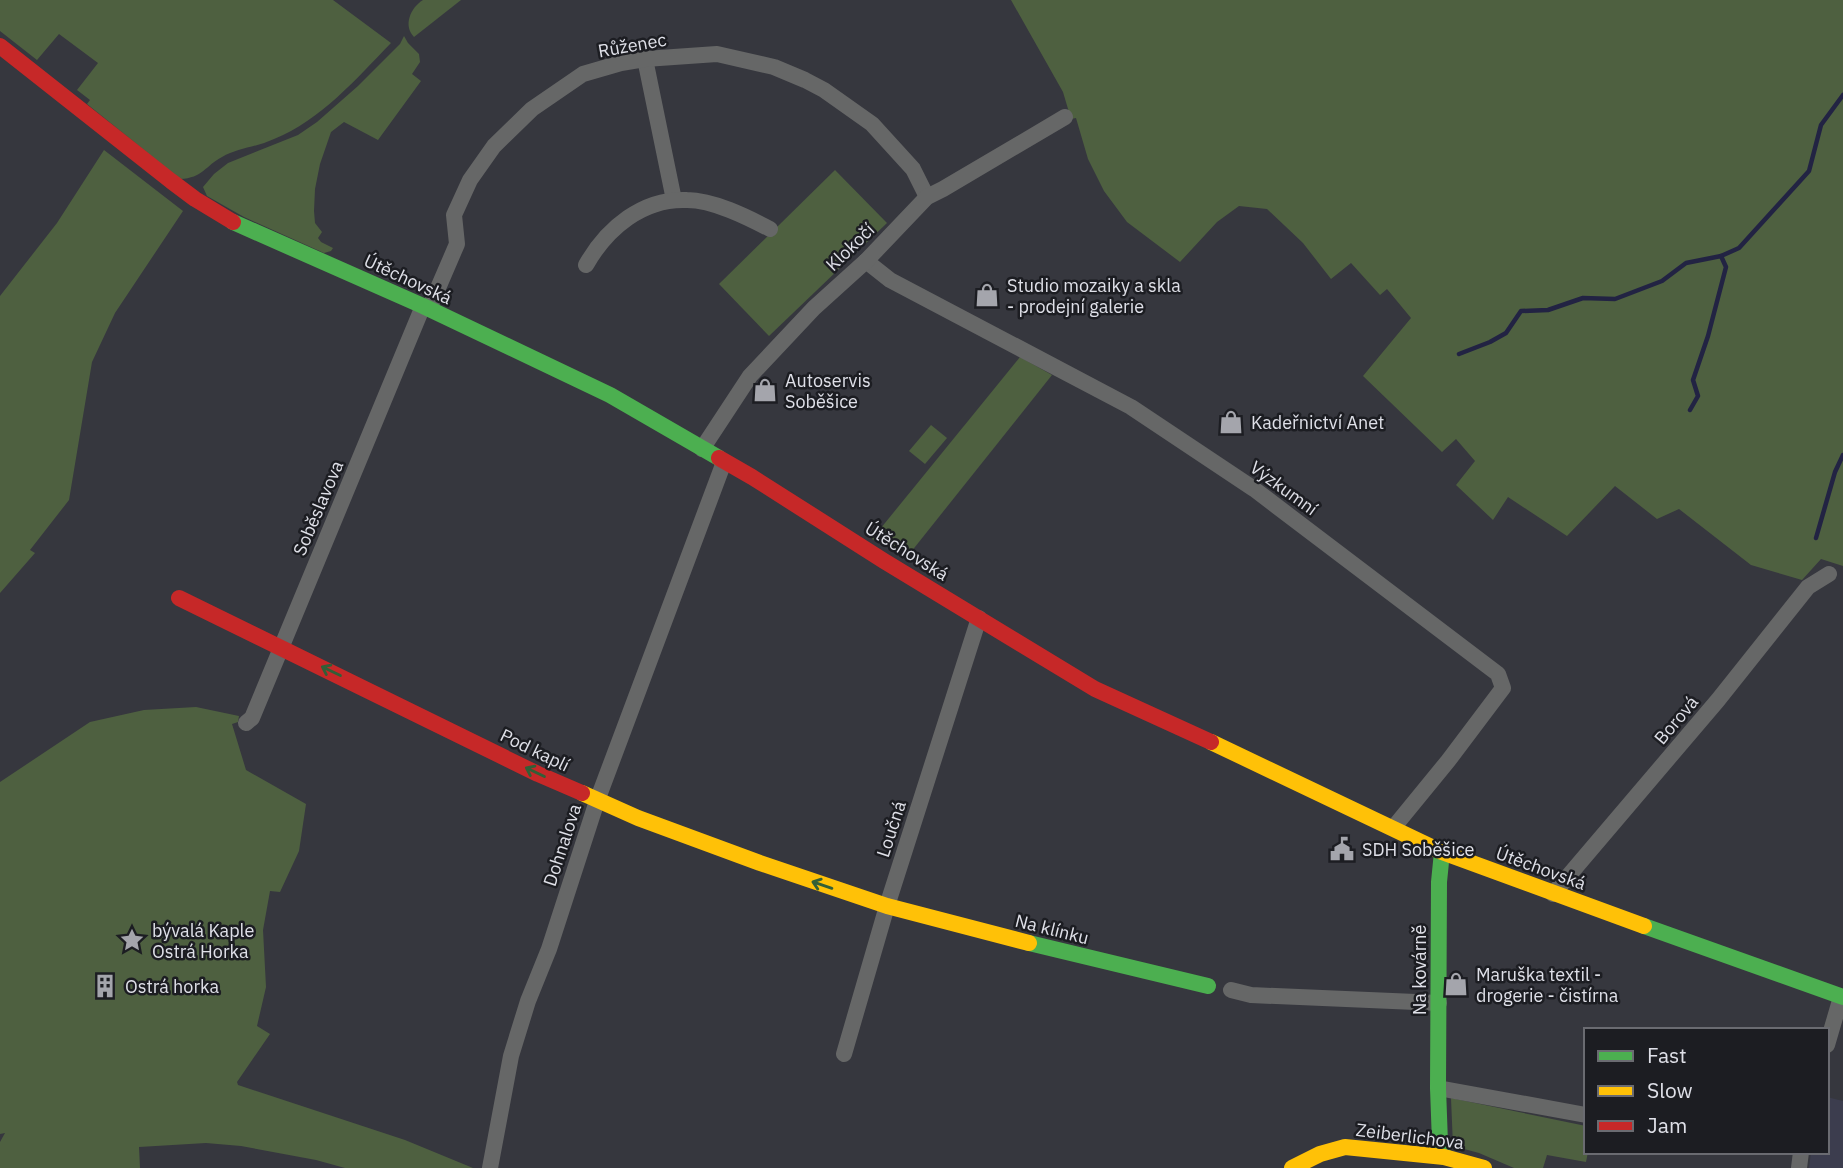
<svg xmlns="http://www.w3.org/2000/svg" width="1843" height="1168" font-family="'IBM Plex Sans',sans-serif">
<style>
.built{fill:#3c3d4e}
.green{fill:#4e6040}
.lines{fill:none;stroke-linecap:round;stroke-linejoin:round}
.stream{stroke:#222343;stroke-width:4.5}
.street{stroke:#666767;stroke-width:16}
.fast{stroke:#4caf50;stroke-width:16}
.slow{stroke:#ffc107;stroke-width:16}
.jam{stroke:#c62828;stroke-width:16}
.oneway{stroke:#325f37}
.labels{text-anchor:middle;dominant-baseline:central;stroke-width:5;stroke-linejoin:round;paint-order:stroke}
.street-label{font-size:18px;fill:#dfe0e8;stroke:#1c1d22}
.poi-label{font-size:18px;fill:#dfe0e8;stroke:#1c1d22;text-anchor:start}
</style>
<rect width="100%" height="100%" fill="#36373e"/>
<path class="built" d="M 1827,1097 L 1843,1101 L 1843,1168 L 1809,1168 L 1811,1152 L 1827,1152 Z"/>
<g class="green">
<path d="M 0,0 L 333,0 L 391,43 C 356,79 321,120 274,139 C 257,147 238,148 222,157 C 205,166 203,178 180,179 L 87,104 L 90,100 L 77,90 L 98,63 L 59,34 L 37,60 L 0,31 Z"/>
<path d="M 423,0 L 461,0 L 414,37 C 403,26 410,8 423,0 Z"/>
<path d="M 1011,0 L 1843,0 L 1843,566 L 1821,559 L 1802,580 L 1751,565 L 1679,509 L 1657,519 L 1615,486 L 1567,536 L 1508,497 L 1493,520 L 1456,485 L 1475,461 L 1456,439 L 1442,452 L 1363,376 L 1411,318 L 1387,289 L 1380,295 L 1351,263 L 1331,279 L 1303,243 L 1267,209 L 1239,206 L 1217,222 L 1180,262 L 1127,222 L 1104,191 L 1088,159 L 1076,118 L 1071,119 L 1063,92 Z"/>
<path d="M 404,36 L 408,43 L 419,54 L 420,62 L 412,74 L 421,81 L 378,140 L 344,122 L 331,132 L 320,164 L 315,189 L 314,211 L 315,223 L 322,232 L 318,238 L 321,242 L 333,248 L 331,251 L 324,253 L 244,217 L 207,196 L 203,187 L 214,174 L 228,163 L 298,135 L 317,122 L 358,86 L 400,44 Z"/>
<path d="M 104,150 L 183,211 L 115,313 L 92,362 L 69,500 L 30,550 L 35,553 L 0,593 L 0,296 L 57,223 Z"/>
<path d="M 835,170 L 887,223 L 769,336 L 719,284 Z"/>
<path d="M 1020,357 L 1052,375 L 907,557 L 872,539 Z"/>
<path d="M 931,425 L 947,438 L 925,464 L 909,451 Z"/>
<path d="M 196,707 L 239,716 L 238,722 L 232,724 L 246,770 L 306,804 L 299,851 L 280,892 L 270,891 L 263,930 L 266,987 L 257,1026 L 270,1034 L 237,1082 L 238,1085 L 405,1140 L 473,1168 L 345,1168 L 316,1160 L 241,1146 L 206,1143 L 139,1147 L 140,1168 L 0,1168 L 0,1142 L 5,1133 L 0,1134 L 0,782 L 90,722 L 144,710 Z"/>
<path d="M 1451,1098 L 1586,1126 L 1586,1152 L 1588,1152 L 1586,1162 L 1547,1155 L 1543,1168 L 1514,1168 L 1479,1153 L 1453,1146 Z"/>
</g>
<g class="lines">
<g class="stream">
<path d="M 1459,354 L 1490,342 L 1506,333 L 1521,311 L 1548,310 L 1583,298 L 1615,299 L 1662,281 L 1686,263 L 1721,256 L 1739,248 L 1809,171 L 1821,125 L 1843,95"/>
<path d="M 1690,410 L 1698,396 L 1693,380 L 1708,336 L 1726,267 L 1721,256"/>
<path d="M 1816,538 L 1835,472 L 1843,455"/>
</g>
<g class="street">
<path d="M 645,59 L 674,200"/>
<path d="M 866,261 L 890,280 L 1131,407 L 1254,489 L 1498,674 L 1503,688 L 1448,761 L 1394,827"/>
<path d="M 586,265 C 607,228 643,198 687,200 C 713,200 747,217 770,229"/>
<path d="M 429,309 L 457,244 L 454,215 L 470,180 L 494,146 L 532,109 L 583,74 L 621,63 L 645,59 L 717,54 L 774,67 L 805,80 L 824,90 L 872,124 L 913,169 L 927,197"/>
<path d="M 702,449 L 750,376 L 814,308 L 866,261 L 927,197 L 943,189 L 1065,117"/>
<path d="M 246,723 L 252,718 L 423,306"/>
<path d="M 1553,894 L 1718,700 L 1808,587 L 1829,574"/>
<path d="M 1231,990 L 1251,995 L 1439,1003"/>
<path d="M 1827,1045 L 1841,997"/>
<path d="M 844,1054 L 887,906 L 979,618"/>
<path d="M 1438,1088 L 1586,1115"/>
<path d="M 490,1168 L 511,1056 L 528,1001 L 549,949 L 597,801 L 724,462"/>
<path d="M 1799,1168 L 1801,1152"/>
</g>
<g class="fast">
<path d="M 233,222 L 423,306 L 610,395 L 719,458"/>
<path d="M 1442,852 L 1439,882 L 1438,1088 L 1440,1143 L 1444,1157"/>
<path d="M 1644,926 L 1843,997"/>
<path d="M 1029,943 L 1208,986"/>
</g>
<g class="slow">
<path d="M 1211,742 L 1442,852 L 1644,926"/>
<path d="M 582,793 L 638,818 L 760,863 L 887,906 L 1029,943"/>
<path d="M 1292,1168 L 1320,1154 L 1345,1147 L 1444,1157 L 1484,1168"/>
</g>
<g class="jam">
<path d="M 0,46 L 171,181 L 195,199 L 233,222"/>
<path d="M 719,458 L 752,477 L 884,561 L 1095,689 L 1211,742"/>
<path d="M 179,598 L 538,774 L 582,793"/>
</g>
</g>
<defs><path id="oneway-shaft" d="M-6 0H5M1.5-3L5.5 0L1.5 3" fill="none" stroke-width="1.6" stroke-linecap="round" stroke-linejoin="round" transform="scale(1.75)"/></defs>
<g class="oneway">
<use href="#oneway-shaft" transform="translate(331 671) rotate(-154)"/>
<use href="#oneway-shaft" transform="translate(535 772) rotate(-154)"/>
<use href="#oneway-shaft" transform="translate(822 885) rotate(-161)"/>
</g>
<defs>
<g id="shop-bare" transform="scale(1.89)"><path d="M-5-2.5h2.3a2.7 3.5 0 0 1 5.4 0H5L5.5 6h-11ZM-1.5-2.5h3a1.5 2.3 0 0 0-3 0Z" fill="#a4a5ac" stroke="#1c1d22" stroke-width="2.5" paint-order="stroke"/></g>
<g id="civic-bare" transform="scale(1.89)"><path d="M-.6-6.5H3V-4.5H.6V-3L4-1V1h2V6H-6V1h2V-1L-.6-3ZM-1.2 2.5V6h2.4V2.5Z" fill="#a4a5ac" stroke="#1c1d22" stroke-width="2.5" paint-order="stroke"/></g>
<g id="sight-bare" transform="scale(1.89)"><path d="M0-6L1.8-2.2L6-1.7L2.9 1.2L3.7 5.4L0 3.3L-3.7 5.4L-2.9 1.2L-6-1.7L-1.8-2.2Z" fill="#a4a5ac" stroke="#1c1d22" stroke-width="2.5" paint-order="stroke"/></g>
<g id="building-bare" transform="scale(1.89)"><path d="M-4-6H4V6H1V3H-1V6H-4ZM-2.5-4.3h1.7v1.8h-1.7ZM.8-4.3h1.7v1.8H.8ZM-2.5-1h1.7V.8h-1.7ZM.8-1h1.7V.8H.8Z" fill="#a4a5ac" stroke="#1c1d22" stroke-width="2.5" paint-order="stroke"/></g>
</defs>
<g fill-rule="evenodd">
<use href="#shop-bare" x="987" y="295"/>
<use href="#shop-bare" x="765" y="390"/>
<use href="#shop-bare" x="1231" y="422"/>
<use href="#civic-bare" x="1342" y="849"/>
<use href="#sight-bare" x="132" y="940"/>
<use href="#shop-bare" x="1456" y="984"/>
<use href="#building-bare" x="105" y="986"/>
</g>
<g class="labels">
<g class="street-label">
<text transform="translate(632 45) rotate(-10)">Růženec</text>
<text transform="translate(850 247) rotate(-44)">Klokočí</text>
<text transform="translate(408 279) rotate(25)">Útěchovská</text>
<text transform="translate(1284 488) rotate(36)">Výzkumní</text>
<text transform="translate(318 508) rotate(-67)">Soběslavova</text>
<text transform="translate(907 551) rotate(32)">Útěchovská</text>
<text transform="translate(1676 720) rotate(-50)">Borová</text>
<text transform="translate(535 750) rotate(26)">Pod kaplí</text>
<text transform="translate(891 829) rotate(-72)">Loučná</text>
<text transform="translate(562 845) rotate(-72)">Dohnalova</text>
<text transform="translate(1541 868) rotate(20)">Útěchovská</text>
<text transform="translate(1052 929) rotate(14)">Na klínku</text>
<text transform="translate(1419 970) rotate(-90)">Na kovárně</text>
<text transform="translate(1410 1136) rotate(7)">Zeiberlichova</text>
</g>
<g class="poi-label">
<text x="1007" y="285">Studio mozaiky a skla<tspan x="1007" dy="21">- prodejní galerie</tspan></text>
<text x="785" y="380">Autoservis<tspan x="785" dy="21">Soběšice</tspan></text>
<text x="1251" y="422">Kadeřnictví Anet</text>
<text x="1362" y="849">SDH Soběšice</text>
<text x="152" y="930">bývalá Kaple<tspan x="152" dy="21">Ostrá Horka</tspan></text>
<text x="1476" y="974">Maruška textil -<tspan x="1476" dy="21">drogerie - čistírna</tspan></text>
<text x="125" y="986">Ostrá horka</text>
</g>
</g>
<rect x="1584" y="1028" width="245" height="126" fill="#1c1d22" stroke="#6a6b71" stroke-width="2"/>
<rect x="1598" y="1051" width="35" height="10" fill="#4caf50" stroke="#6a6b71" stroke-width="2"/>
<text x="1647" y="1063" font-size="21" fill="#dfe0e8">Fast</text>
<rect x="1598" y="1086" width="35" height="10" fill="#ffc107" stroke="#6a6b71" stroke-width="2"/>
<text x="1647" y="1098" font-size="21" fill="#dfe0e8">Slow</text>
<rect x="1598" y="1121" width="35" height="10" fill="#c62828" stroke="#6a6b71" stroke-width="2"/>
<text x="1647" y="1133" font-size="21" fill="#dfe0e8">Jam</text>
</svg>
